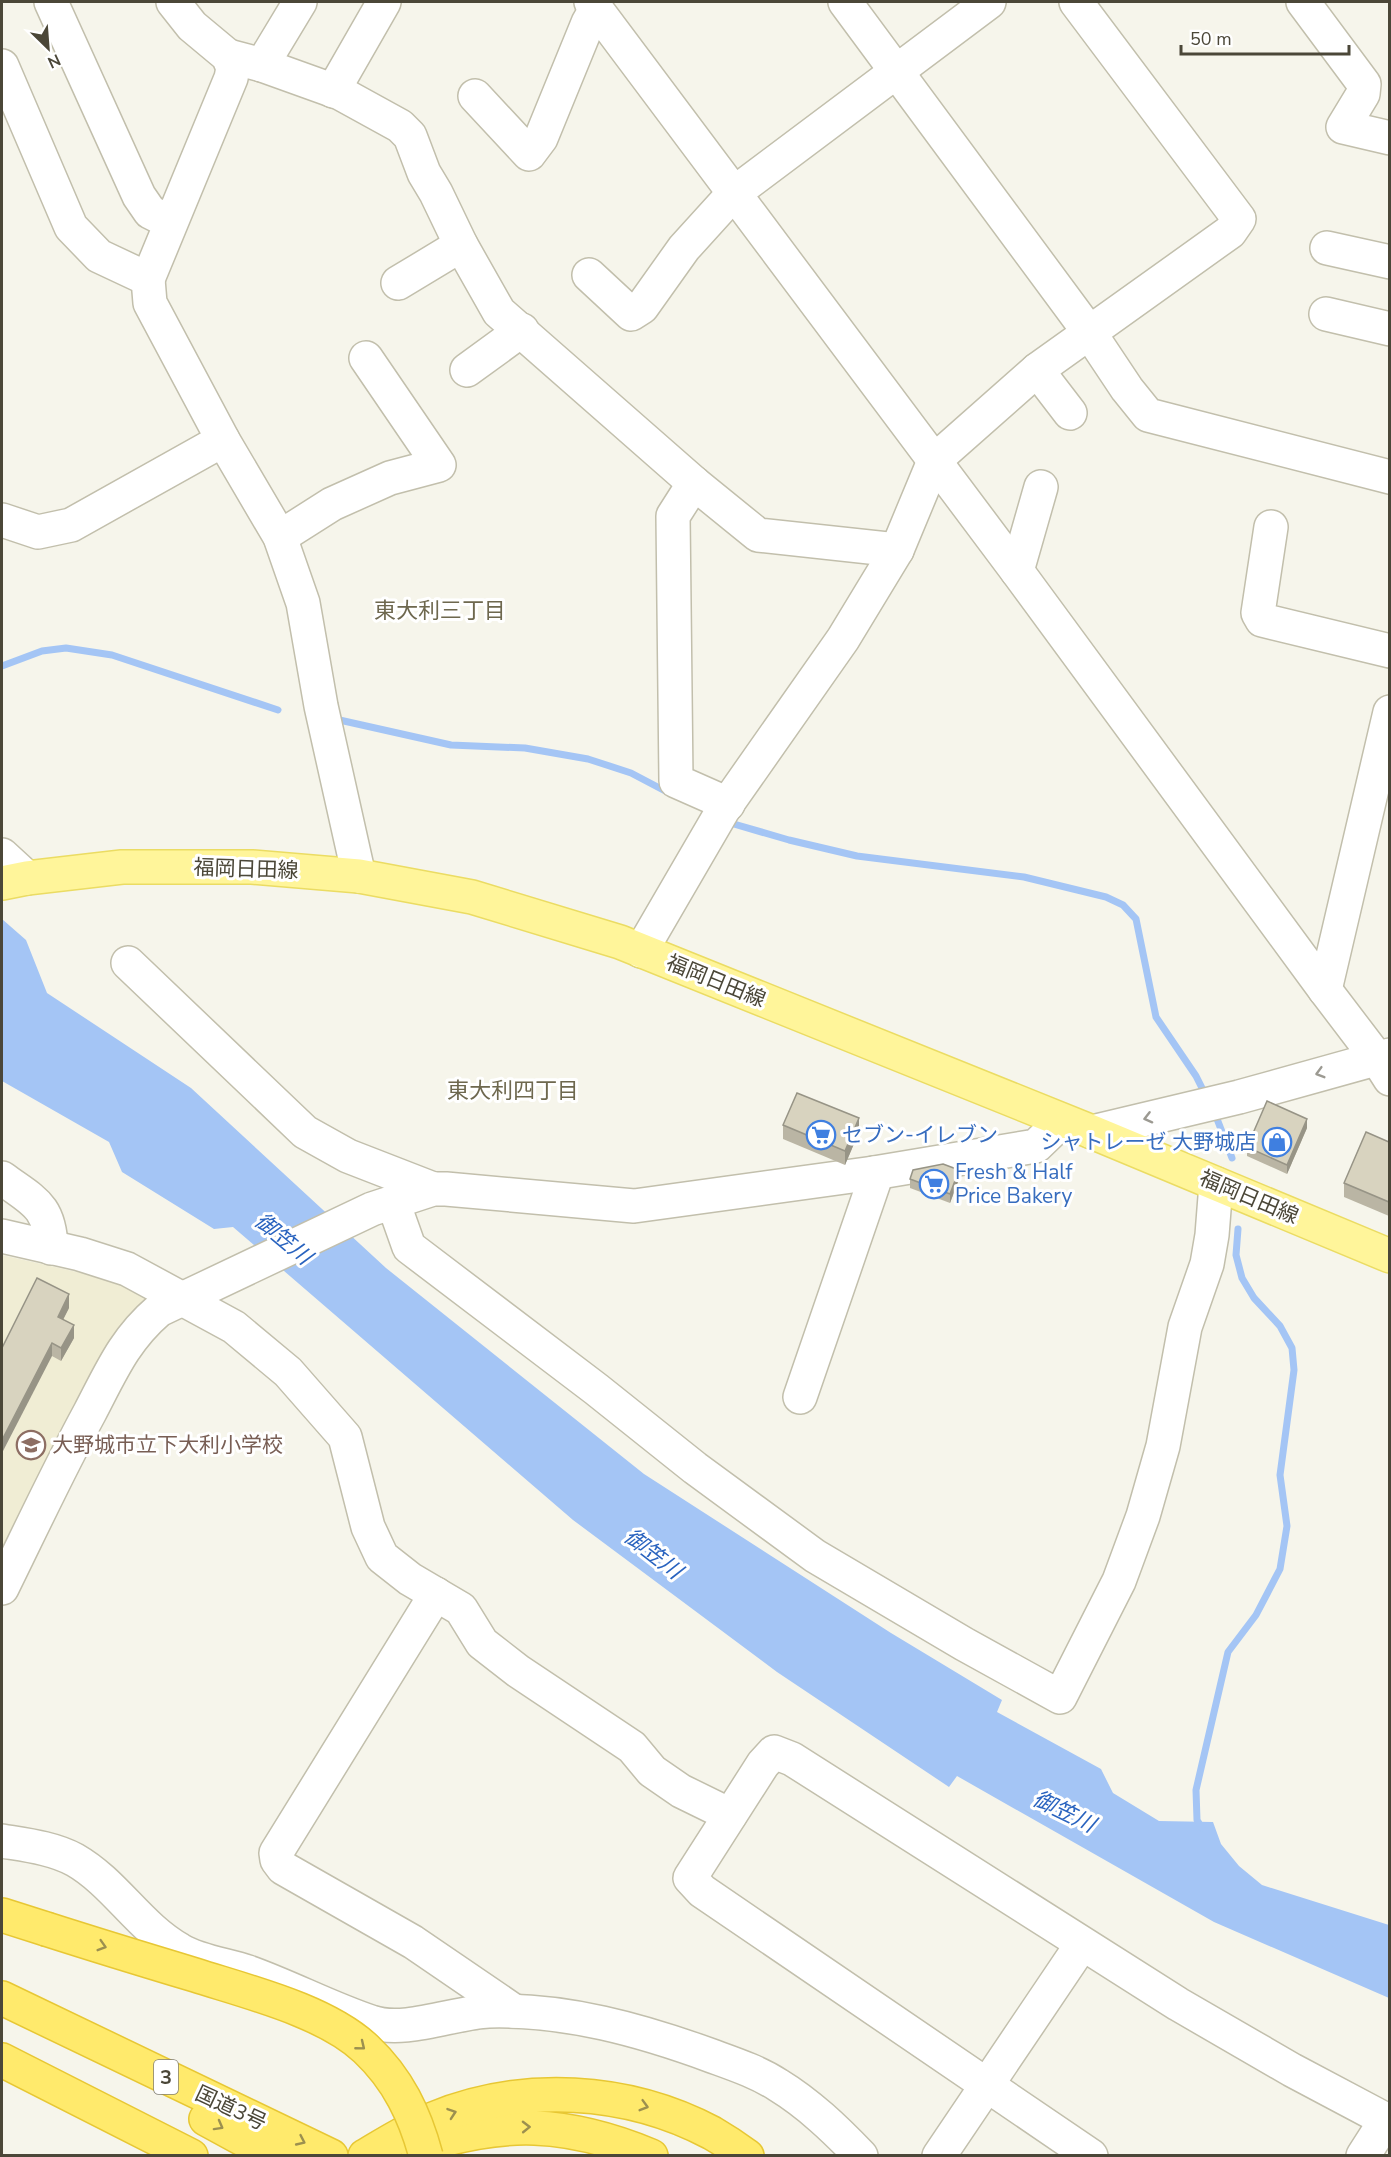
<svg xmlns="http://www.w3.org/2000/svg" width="1391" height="2157" font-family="'Nunito Sans','Noto Sans JP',sans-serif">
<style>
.education{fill:#f0edd4}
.water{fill:#a4c5f5}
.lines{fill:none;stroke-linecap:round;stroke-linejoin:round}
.stream{stroke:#a4c5f5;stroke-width:7}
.minor-casing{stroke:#c2bfac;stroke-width:36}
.major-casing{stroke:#ebdc63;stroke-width:36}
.highway-casing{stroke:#e7c734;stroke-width:36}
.minor{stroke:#fff;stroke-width:33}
.major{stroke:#fff59a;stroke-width:33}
.highway{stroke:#ffea6c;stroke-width:33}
.highway-bridge-casing{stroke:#e7c734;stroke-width:36;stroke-linecap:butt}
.highway-bridge{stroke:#ffea6c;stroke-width:33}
.wall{fill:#bab5a4}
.shaded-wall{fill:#979486}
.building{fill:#d8d3bf;stroke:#979486;stroke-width:1.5}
.oneway{stroke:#9c9a92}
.oneway2{stroke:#9c904f}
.labels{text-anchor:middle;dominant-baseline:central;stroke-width:6;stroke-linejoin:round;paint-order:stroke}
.shield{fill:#fff;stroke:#817e74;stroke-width:1.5}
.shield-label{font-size:20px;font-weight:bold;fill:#4b4738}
.street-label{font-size:21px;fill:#4b4738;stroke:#fff}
.shop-label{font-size:21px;fill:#366cbe;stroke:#fff;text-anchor:start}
.education-label{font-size:21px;fill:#785e54;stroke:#fff;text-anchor:start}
.neighbourhood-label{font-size:22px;fill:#6e684e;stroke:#fff}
.water-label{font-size:22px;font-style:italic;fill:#2963bf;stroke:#fff}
</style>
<rect width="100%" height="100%" fill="#f6f5eb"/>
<path class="education" d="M 2,1255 L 108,1279 L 144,1296 L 147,1308 L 2,1559 Z"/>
<path class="water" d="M 2,919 L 26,940 L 47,993 L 191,1088 L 386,1268 L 644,1474 L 891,1633 L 1002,1700 L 997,1712 L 1101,1769 L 1113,1793 L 1159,1821 L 1213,1822 L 1221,1844 L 1239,1866 L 1262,1885 L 1389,1925 L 1389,1998 L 1214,1922 L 957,1776 L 949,1787 L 777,1672 L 573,1520 L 233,1227 L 214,1229 L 122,1172 L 109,1142 L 2,1081 Z"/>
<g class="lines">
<g class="stream">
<path d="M 2,666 L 42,651 L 66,648 L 112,655 L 278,710"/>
<path d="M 335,719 L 451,745 L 525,748 L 588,759 L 631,773 L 669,793"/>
<path d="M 727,822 L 789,840 L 857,856 L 1024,877 L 1106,897 L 1123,905 L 1136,919 L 1156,1017 L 1196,1076 L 1206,1096"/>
<path d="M 1214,1111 L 1232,1158"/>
<path d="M 1202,1828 L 1197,1820 L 1196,1790 L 1228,1652 L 1256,1615 L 1280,1569 L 1287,1526 L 1280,1475 L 1294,1370 L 1292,1348 L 1280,1326 L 1254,1298 L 1242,1278 L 1236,1255 L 1238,1229"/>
</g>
<g class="minor-casing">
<g id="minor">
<path d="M 51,2 L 139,196 L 150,212 L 170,222"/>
<path d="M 591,2 L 1017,571 L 1325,990 L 1376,1057 L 1390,1079"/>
<path d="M 845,2 L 1089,332 L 1127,389 L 1148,415 L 1390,477"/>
<path d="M 1303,2 L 1364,84 L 1363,94 L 1343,127 L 1390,138"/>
<path d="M 228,56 L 262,65 L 340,93 L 400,126 L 410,136 L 424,173 L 436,193 L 461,245 L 499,312 L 694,483 L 758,535 L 897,550"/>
<path d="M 262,65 L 300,2"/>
<path d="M 2,66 L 71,227 L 99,256 L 148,279 L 150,303 L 223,440 L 280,537 L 303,603 L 321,706 L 359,876"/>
<path d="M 333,91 L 384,2"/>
<path d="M 475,96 L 529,154 L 541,138 L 588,23 L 596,9"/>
<path d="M 1327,248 L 1390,262"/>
<path d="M 589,275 L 631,314 L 642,307 L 684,248 L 733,194 L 989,2"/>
<path d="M 148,279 L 231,78 L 233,68 L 228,56 L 192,26 L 173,2"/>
<path d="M 398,283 L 461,245"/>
<path d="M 1326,314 L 1390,329"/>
<path d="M 467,370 L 522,330"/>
<path d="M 1037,370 L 1070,413"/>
<path d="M 694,483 L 673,516 L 676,781 L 728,804"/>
<path d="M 2,520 L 38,532 L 71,525 L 223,440"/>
<path d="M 1271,527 L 1258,613 L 1262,620 L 1390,651"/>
<path d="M 280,537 L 332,504 L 390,478 L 439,465 L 366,358"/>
<path d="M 1017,571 L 1041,487"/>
<path d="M 2,855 L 27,878"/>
<path d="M 641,951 L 723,810 L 843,639 L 897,550 L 934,461 L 1037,370 L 1230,232 L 1239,219 L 1076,2"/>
<path d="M 128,963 L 305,1132 L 348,1156 L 433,1189"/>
<path d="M 1325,990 L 1390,712"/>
<path d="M 1092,1132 L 1239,1097 L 1390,1055"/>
<path d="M 2,1178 C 33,1201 50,1205 51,1248"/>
<path d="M 393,1202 L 409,1247 L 596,1389 L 695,1468 L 815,1556 L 964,1644 L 1060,1697 L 1119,1581 L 1143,1516 L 1163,1446 L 1185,1327 L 1207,1264 L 1212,1235 L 1216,1184"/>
<path d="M 2,1236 L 80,1254 L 127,1269 L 234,1327 L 288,1372 L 345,1437 L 368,1527 L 382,1557 L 410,1579 L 461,1609 L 482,1643 L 518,1671 L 632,1747 L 652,1771 L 681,1791 L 730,1815"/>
<path d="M 800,1397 L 874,1182 L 874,1173"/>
<path d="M 2,1588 C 31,1529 59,1469 90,1412 C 111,1372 124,1340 159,1310 L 372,1209 L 433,1189 L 446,1189 L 634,1206 L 874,1173 L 1036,1146 L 1062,1121"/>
<path d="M 436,1594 L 276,1853 L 277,1860 L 283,1868 L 413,1942 L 514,2011"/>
<path d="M 2,1841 C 26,1845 53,1848 75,1860 C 115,1883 139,1927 180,1950 C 198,1961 227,1965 248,1972 C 290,1987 329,2008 371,2022 C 404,2034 456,2012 489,2011 C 566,2009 641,2030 712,2056 C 734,2064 758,2072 778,2085 C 809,2104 835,2129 861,2156"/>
<path d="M 939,2156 L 1082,1944"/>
<path d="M 1091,2156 L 702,1891 L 690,1878 L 763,1764 L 774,1752 L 792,1759 L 1178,2004 L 1292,2070 L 1390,2122"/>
<path d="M 1363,2156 L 1386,2120"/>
</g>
</g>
<g class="major-casing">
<path id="major" d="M 2,883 L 27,878 L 122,867 L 252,867 L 359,876 L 472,897 L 620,942 L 1092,1132 L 1390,1256"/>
</g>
<g class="highway-casing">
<g id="highway">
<path d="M 2,1915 L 46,1929"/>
<path d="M 2,1998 L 331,2156"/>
<path d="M 2,2060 L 191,2156"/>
<path d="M 206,2119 L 274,2156"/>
<path d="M 417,2148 C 502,2119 567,2121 651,2156"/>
<path d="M 365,2156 C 387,2143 409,2129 433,2119 C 523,2082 627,2088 712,2133 C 724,2140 736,2148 747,2156"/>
</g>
</g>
<use href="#minor" class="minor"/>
<use href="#major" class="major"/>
<use href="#highway" class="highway"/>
<g class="highway-bridge-casing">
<path id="highway-bridge" d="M 46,1929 C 96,1945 145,1960 195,1975 C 248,1992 326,2011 366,2049 C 398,2079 415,2115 426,2156"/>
</g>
<use href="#highway-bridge" class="highway-bridge"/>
</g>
<g class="wall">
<path d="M 783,1125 L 859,1132 L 845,1165 L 783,1139 Z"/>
<path d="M 1307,1128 L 1287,1174 L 1247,1156 L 1247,1147 Z"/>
<path d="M 1389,1142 L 1389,1216 L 1344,1197 L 1344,1183 Z"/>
<path d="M 910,1179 L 959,1179 L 950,1203 L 910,1188 Z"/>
<path d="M 69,1308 L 63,1319 L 74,1338 L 61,1361 L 52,1356 L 2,1348 Z"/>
</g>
<g class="shaded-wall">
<path d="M 859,1118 L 859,1132 L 845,1165 L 845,1151 Z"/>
<path d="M 1307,1119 L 1307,1128 L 1287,1174 L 1287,1165 Z"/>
<path d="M 959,1170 L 959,1179 L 950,1203 L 950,1194 Z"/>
<path d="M 69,1294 L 69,1308 L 58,1330 L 58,1317 Z"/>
<path d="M 74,1325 L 74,1338 L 61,1361 L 61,1348 Z"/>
<path d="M 52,1343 L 52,1356 L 2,1453 L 2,1440 Z"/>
</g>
<g class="building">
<path d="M 797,1093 L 859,1118 L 845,1151 L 783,1125 Z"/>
<path d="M 1267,1101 L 1307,1119 L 1287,1165 L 1247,1147 Z"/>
<path d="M 1366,1132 L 1389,1142 L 1389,1202 L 1344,1183 Z"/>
<path d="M 943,1164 L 959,1170 L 950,1194 L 910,1179 L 913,1170 Z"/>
<path d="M 37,1278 L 69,1294 L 58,1317 L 74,1325 L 61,1348 L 52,1343 L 2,1440 L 2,1348 Z"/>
</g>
<defs><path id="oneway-chevron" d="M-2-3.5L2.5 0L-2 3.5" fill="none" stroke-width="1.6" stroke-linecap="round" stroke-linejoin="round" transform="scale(1.5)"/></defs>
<g class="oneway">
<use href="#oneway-chevron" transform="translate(1320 1073) rotate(164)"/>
<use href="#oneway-chevron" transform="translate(1148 1118) rotate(166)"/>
</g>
<g class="oneway2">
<use href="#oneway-chevron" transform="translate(102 1946) rotate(17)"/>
<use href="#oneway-chevron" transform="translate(361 2046) rotate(39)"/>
<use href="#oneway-chevron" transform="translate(644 2106) rotate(16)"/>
<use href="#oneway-chevron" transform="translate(452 2113) rotate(-19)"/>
<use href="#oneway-chevron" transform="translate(219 2126) rotate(29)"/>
<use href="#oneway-chevron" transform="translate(526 2127) rotate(-1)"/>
<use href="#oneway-chevron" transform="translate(301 2141) rotate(25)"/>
</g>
<defs>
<g id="supermarket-ring" transform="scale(1.5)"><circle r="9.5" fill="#fff" stroke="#3f7fe0" stroke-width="1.5"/><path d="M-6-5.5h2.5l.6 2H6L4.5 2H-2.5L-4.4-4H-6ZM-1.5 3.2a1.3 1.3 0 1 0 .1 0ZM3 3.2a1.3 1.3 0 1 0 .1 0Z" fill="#3f7fe0"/></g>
<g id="shop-ring" transform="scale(1.5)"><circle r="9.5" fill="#fff" stroke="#3f7fe0" stroke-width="1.5"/><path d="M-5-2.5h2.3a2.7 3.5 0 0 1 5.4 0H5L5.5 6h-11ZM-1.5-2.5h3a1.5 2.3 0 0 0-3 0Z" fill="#3f7fe0"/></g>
<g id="school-ring" transform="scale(1.5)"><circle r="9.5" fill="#fff" stroke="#8d6e63" stroke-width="1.5"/><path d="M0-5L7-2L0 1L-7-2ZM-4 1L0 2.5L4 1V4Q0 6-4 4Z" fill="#8d6e63"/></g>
</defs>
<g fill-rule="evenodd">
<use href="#supermarket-ring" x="821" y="1135"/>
<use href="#shop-ring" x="1277" y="1142"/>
<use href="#supermarket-ring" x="934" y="1184"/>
<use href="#school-ring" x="31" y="1445"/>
</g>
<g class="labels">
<rect class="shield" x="154" y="2060" width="24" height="34" rx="4.5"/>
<g class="shield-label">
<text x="166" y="2077">3</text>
</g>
<g class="street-label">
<text transform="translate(246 869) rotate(2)">福岡日田線</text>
<text transform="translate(716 981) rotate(22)">福岡日田線</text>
<text transform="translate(1249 1197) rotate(23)">福岡日田線</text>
<text transform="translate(231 2108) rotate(25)">国道3号</text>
</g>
<g class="shop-label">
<text x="842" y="1135">セブン-イレブン</text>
<text x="1256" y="1142" text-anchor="end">シャトレーゼ 大野城店</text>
<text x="955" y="1172">Fresh &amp; Half<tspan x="955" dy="24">Price Bakery</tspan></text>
</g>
<g class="education-label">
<text x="52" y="1445">大野城市立下大利小学校</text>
</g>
<g class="neighbourhood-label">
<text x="440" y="611">東大利三丁目</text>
<text x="513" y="1091">東大利四丁目</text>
</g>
<g class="water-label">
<text transform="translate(283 1239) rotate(40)">御笠川</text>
<text transform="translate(653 1554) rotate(38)">御笠川</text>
<text transform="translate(1064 1812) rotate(26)">御笠川</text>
</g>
</g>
<rect width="1391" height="2157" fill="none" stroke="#4b4738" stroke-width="6"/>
<g transform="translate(48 48) rotate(155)" stroke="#ffffff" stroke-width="4.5" paint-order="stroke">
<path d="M0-4.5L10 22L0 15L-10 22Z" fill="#4b4738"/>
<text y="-9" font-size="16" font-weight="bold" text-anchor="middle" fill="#4b4738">N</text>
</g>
<path d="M1181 45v9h168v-9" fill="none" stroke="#4b4738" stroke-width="3"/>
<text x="1190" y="45" font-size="18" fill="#4b4738" stroke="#ffffff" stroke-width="4.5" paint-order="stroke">50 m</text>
</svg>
